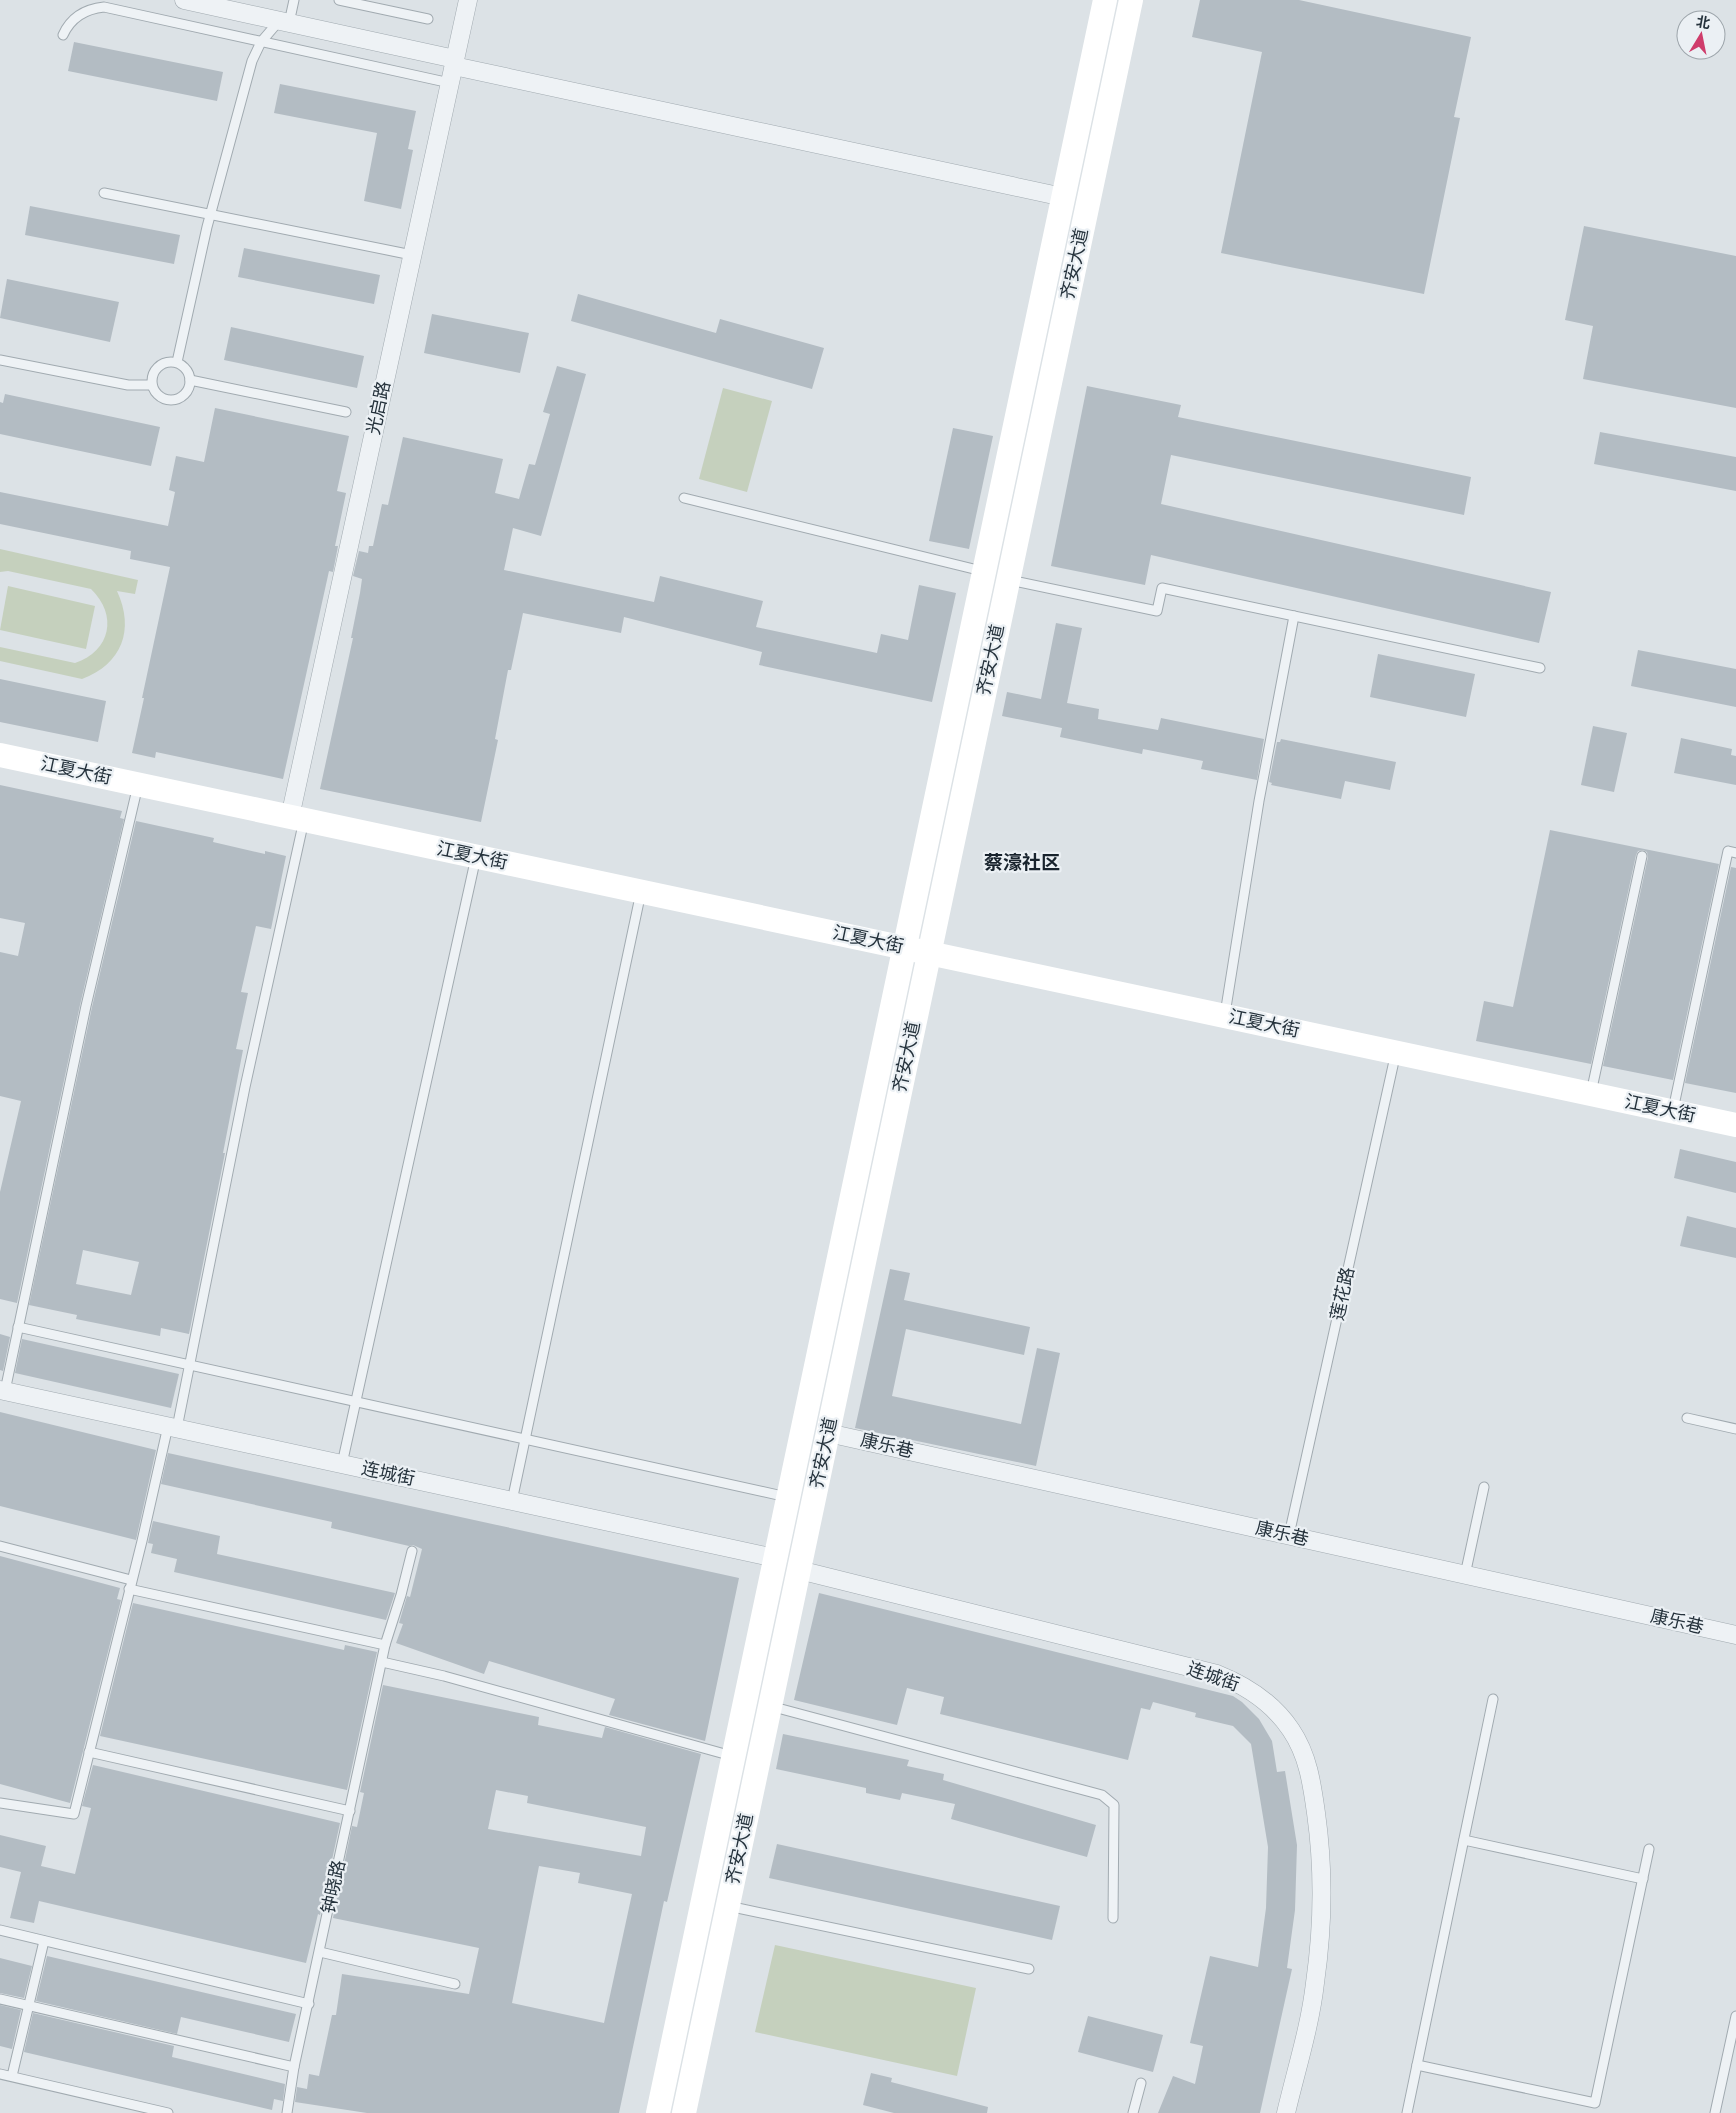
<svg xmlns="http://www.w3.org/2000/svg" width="1736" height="2113" font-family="'Sofia Sans Condensed','Noto Sans SC',sans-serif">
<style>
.green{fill:#c5d0bd}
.building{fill:#b3bcc3;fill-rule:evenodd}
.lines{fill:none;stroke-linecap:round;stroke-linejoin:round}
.lane-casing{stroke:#a1aab0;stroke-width:11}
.street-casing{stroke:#a1aab0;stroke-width:19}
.lane{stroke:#eef2f5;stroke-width:9}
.street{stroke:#eef2f5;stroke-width:18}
.secondary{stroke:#fff;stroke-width:24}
.labels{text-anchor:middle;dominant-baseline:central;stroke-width:4.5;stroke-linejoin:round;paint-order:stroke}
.street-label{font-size:18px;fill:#25323c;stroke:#ebf0f4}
.neighbourhood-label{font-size:19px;font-weight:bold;fill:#18232d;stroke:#ebf0f4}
</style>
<rect width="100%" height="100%" fill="#dce2e6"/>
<g class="green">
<path d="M 723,388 L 772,401 L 747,492 L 699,479 Z"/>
<path d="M 0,549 L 138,580 L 135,594 L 117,591 C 135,630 122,664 82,679 L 0,661 L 0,647 L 75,663 C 111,651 118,615 91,589 L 8,571 L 0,572 Z"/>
<path d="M 8,586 L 95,606 L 86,649 L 0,630 Z"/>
<path d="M 775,1945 L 976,1988 L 957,2076 L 755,2032 Z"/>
</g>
<g class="building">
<path d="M 1200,0 L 1299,0 L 1471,37 L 1454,117 L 1460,118 L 1424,294 L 1221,253 L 1262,52 L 1192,37 Z"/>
<path d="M 74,42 L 223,72 L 217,101 L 68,71 Z"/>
<path d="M 280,84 L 416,111 L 408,149 L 413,150 L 401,209 L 364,201 L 377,133 L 274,113 Z"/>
<path d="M 30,206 L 180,235 L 174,264 L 25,235 Z"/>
<path d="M 1584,226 L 1736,256 L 1736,408 L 1583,379 L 1593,326 L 1565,320 Z"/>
<path d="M 244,248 L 380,275 L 374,304 L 238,277 Z"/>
<path d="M 7,279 L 119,302 L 110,342 L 0,318 Z"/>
<path d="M 578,294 L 716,333 L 720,319 L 824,348 L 812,389 L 571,321 Z"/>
<path d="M 432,314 L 529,333 L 520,373 L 424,353 Z"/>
<path d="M 231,327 L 364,356 L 357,388 L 224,360 Z"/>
<path d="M 557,366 L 586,374 L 541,536 L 513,528 L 504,570 L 654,602 L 660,576 L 763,601 L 756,627 L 877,653 L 881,634 L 908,640 L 919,585 L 956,593 L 932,702 L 759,665 L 762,652 L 624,617 L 621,633 L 523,613 L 511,670 L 508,670 L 495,739 L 498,740 L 481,822 L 320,789 L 353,638 L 351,638 L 360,593 L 362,579 L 353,576 L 359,551 L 368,553 L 369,546 L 373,546 L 382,504 L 388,505 L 403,437 L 503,459 L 495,493 L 519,499 L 529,464 L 535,465 L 550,414 L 543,412 Z"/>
<path d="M 1087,386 L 1181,405 L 1178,417 L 1471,477 L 1464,515 L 1171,455 L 1161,504 L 1551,592 L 1539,643 L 1151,555 L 1145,585 L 1051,566 Z"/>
<path d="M 5,394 L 160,427 L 151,466 L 0,434 L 0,402 L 3,403 Z"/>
<path d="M 215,408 L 349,436 L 337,491 L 346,493 L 335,546 L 338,546 L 333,572 L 329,571 L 283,779 L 156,752 L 155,758 L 132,753 L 144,698 L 142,698 L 170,567 L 130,559 L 131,551 L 0,524 L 0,492 L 168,526 L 175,492 L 169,490 L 176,456 L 204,462 Z"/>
<path d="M 953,428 L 993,436 L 969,549 L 929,541 Z"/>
<path d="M 1600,432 L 1736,457 L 1736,491 L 1594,464 Z"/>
<path d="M 1056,623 L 1082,628 L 1067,703 L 1099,709 L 1098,719 L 1158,730 L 1161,718 L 1264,739 L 1257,780 L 1201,769 L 1203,761 L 1143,749 L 1142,754 L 1060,737 L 1062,728 L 1002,716 L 1007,692 L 1041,699 Z"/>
<path d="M 1638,650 L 1736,669 L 1736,707 L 1631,686 Z"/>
<path d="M 1378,654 L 1475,674 L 1466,717 L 1370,697 Z"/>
<path d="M 0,679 L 106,701 L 98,742 L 0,722 Z"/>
<path d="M 1593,726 L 1627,733 L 1614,792 L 1581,785 Z"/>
<path d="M 1681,738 L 1732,749 L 1731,755 L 1736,756 L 1736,785 L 1674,773 Z"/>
<path d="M 1281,739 L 1396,762 L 1390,790 L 1345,781 L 1341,799 L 1271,785 L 1272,783 L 1269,782 L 1277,742 L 1280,742 Z"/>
<path d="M 0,785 L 122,811 L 120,818 L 124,819 L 80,1005 L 17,1303 L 0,1299 L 0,1192 L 21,1101 L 0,1096 L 0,952 L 18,956 L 25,923 L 0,918 Z"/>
<path d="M 136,821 L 214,838 L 213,842 L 265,854 L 265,851 L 286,856 L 271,929 L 256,926 L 241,992 L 248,993 L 236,1049 L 243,1050 L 223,1153 L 225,1153 L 189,1334 L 161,1328 L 160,1336 L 76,1319 L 77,1315 L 29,1305 L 92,1007 ZM 83,1250 L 139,1262 L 131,1295 L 76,1284 Z"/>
<path d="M 1550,830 L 1719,864 L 1673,1080 L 1603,1066 L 1648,857 L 1647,852 L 1643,850 L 1638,851 L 1636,855 L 1591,1064 L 1476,1041 L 1484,1001 L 1513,1007 Z"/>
<path d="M 1731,867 L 1736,868 L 1736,1093 L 1685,1083 Z"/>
<path d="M 1680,1149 L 1736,1162 L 1736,1193 L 1674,1178 Z"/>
<path d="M 1687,1216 L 1736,1228 L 1736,1258 L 1680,1246 Z"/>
<path d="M 890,1269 L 910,1273 L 904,1300 L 1030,1327 L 1024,1355 L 906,1329 L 892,1396 L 1021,1424 L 1037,1348 L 1060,1353 L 1036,1466 L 855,1428 Z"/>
<path d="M 0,1334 L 10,1337 L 3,1371 L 0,1370 Z"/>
<path d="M 22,1339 L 179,1374 L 171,1408 L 15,1373 Z"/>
<path d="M 0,1412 L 156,1450 L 136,1540 L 0,1506 Z"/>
<path d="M 168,1453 L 739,1578 L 705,1741 L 609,1715 L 615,1699 L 489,1661 L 484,1674 L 396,1643 L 403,1624 L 399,1623 L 407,1596 L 410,1597 L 422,1549 L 413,1545 L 409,1546 L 331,1528 L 332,1522 L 161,1484 Z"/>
<path d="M 153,1521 L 220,1536 L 217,1554 L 395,1593 L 386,1620 L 174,1572 L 177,1559 L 151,1553 L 153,1544 L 148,1543 Z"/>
<path d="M 0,1556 L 120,1588 L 117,1599 L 121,1600 L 70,1803 L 0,1784 Z"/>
<path d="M 819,1593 L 1233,1696 L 1242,1702 L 1259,1719 L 1272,1741 L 1277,1772 L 1285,1771 L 1297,1845 L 1295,1910 L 1287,1968 L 1292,1969 L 1260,2113 L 1158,2113 L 1173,2076 L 1195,2084 L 1203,2046 L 1190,2043 L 1210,1956 L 1258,1967 L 1266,1908 L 1268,1847 L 1251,1744 L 1233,1726 L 1195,1717 L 1196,1713 L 1153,1702 L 1150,1710 L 1141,1708 L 1128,1760 L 940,1714 L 944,1697 L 907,1688 L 897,1725 L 794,1700 Z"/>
<path d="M 133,1603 L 344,1650 L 345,1645 L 377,1652 L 347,1790 L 100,1736 Z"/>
<path d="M 383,1685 L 539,1717 L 538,1725 L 602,1738 L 605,1727 L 701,1754 L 667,1902 L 664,1901 L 619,2113 L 367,2113 L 295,2102 L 297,2087 L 307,2089 L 309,2074 L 319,2076 L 332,2015 L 336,2015 L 342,1974 L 469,1994 L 479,1948 L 333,1918 L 352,1826 L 357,1827 L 364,1793 L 360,1792 ZM 496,1790 L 528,1796 L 527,1803 L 646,1827 L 641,1856 L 488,1829 ZM 539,1866 L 580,1873 L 578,1883 L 632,1894 L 604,2023 L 512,2003 Z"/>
<path d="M 783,1734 L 909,1760 L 907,1766 L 944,1774 L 943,1780 L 1096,1825 L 1087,1857 L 951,1819 L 955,1804 L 902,1793 L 900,1800 L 866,1793 L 866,1788 L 776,1769 Z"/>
<path d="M 93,1765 L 340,1823 L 320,1915 L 318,1914 L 306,1963 L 39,1901 L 34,1923 L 10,1918 L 21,1872 L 0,1867 L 0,1835 L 46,1846 L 41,1866 L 75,1874 L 91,1808 L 82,1806 Z"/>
<path d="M 777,1844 L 1060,1906 L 1052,1940 L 769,1878 Z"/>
<path d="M 47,1956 L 296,2014 L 289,2042 L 181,2017 L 177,2034 L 36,2001 Z"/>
<path d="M 0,1958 L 32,1966 L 24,1998 L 0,1993 Z"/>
<path d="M 0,2005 L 21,2010 L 12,2049 L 0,2046 Z"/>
<path d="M 33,2013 L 174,2046 L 172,2057 L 285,2084 L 283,2101 L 274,2099 L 272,2110 L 24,2052 Z"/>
<path d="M 1088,2016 L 1163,2035 L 1153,2072 L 1078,2052 Z"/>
<path d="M 871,2073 L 892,2078 L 891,2082 L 988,2107 L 987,2113 L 894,2113 L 863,2105 Z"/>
</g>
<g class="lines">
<g class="lane-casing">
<g id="lane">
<path d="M 339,0 L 428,19"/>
<path d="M 289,23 L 294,0"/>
<path d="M 63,35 C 71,17 85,9 104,7 L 450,83"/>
<path d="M 104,193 L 412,255"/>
<path d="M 0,360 L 128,385 L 152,385"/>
<circle cx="171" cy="381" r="19"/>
<path d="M 177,362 L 207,227 L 252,61 L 261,42 L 279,21"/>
<path d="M 190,380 L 346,412"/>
<path d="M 684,498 L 982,571"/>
<path d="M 1009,580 L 1157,611 L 1162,588 L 1540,668"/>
<path d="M 1225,1014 L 1259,801 L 1294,616"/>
<path d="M 1591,1093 L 1642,856"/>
<path d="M 1673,1110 L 1728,851 L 1736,853"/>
<path d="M 18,1327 L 787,1497"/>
<path d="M 5,1391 L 86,1006 L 138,785"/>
<path d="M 1687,1418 L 1736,1429"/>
<path d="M 177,1428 L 245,1087 L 304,820"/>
<path d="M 342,1464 L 476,857"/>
<path d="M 512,1501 L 641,892"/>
<path d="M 1289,1535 L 1396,1052"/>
<path d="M 0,1546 L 131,1580"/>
<path d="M 1465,1575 L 1484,1487"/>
<path d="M 129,1589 L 385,1645"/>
<path d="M 382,1662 L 444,1676 L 732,1756"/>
<path d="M 770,1706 L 1102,1795 L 1114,1805 L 1113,1918"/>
<path d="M 89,1752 L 350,1811"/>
<path d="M 0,1803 L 74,1814 L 142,1541 L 168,1426"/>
<path d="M 1464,1840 L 1643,1879"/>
<path d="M 728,1906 L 1029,1969"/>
<path d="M 0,1930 L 309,2004"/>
<path d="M 320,1952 L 455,1984"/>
<path d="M 0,1999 L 294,2067"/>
<path d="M 1417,2065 L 1595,2103 L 1649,1849"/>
<path d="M 0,2074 L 168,2113"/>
<path d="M 12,2076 L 44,1941"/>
<path d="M 287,2113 L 294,2067 L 385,1645 L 401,1595 L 412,1551"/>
<path d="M 1133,2113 L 1141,2083"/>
<path d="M 1407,2113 L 1493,1699"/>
<path d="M 1715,2113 L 1736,2016"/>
</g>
</g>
<g class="street-casing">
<g id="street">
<path d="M 184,0 L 455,59"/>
<path d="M 454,66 L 1063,197"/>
<path d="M 290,817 L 468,0"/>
<path d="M 0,1390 L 775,1558"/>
<path d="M 828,1433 L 1736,1635"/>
<path d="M 799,1570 L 1217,1674 C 1247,1686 1273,1703 1291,1730 C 1308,1755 1312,1784 1316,1813 C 1324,1870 1323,1927 1315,1983 C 1310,2027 1296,2070 1286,2113"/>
</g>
</g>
<use href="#lane" class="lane"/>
<use href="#street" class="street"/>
<g class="secondary">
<path d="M 0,755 L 1736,1125"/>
<path d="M 658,2113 L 1105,0"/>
<path d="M 684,2113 L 1131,0"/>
</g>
</g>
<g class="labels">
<g class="street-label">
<text transform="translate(1075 264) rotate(-78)">齐安大道</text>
<text transform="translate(379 408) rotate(-78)">光启路</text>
<text transform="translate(991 660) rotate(-78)">齐安大道</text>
<text transform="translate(76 771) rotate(12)">江夏大街</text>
<text transform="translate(472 856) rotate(12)">江夏大街</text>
<text transform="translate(868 940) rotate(12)">江夏大街</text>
<text transform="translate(1264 1024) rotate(12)">江夏大街</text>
<text transform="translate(907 1057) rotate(-78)">齐安大道</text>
<text transform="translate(1660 1109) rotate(12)">江夏大街</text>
<text transform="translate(1343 1294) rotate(-78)">莲花路</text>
<text transform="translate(887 1446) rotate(13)">康乐巷</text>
<text transform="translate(824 1453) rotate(-78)">齐安大道</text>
<text transform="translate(388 1474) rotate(12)">连城街</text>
<text transform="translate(1282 1534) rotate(13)">康乐巷</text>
<text transform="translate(1677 1622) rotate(13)">康乐巷</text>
<text transform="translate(1213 1677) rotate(19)">连城街</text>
<text transform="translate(740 1849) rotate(-78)">齐安大道</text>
<text transform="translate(334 1887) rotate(-78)">钟晓路</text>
</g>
<g class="neighbourhood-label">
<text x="1022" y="863">蔡濠社区</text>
</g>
</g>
<g transform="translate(1701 35) rotate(10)"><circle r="24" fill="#ebf0f4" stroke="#9ca4aa"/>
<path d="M0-4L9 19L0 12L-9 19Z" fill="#cf3c6b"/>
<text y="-8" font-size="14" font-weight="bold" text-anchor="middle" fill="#25323c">北</text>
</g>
</svg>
